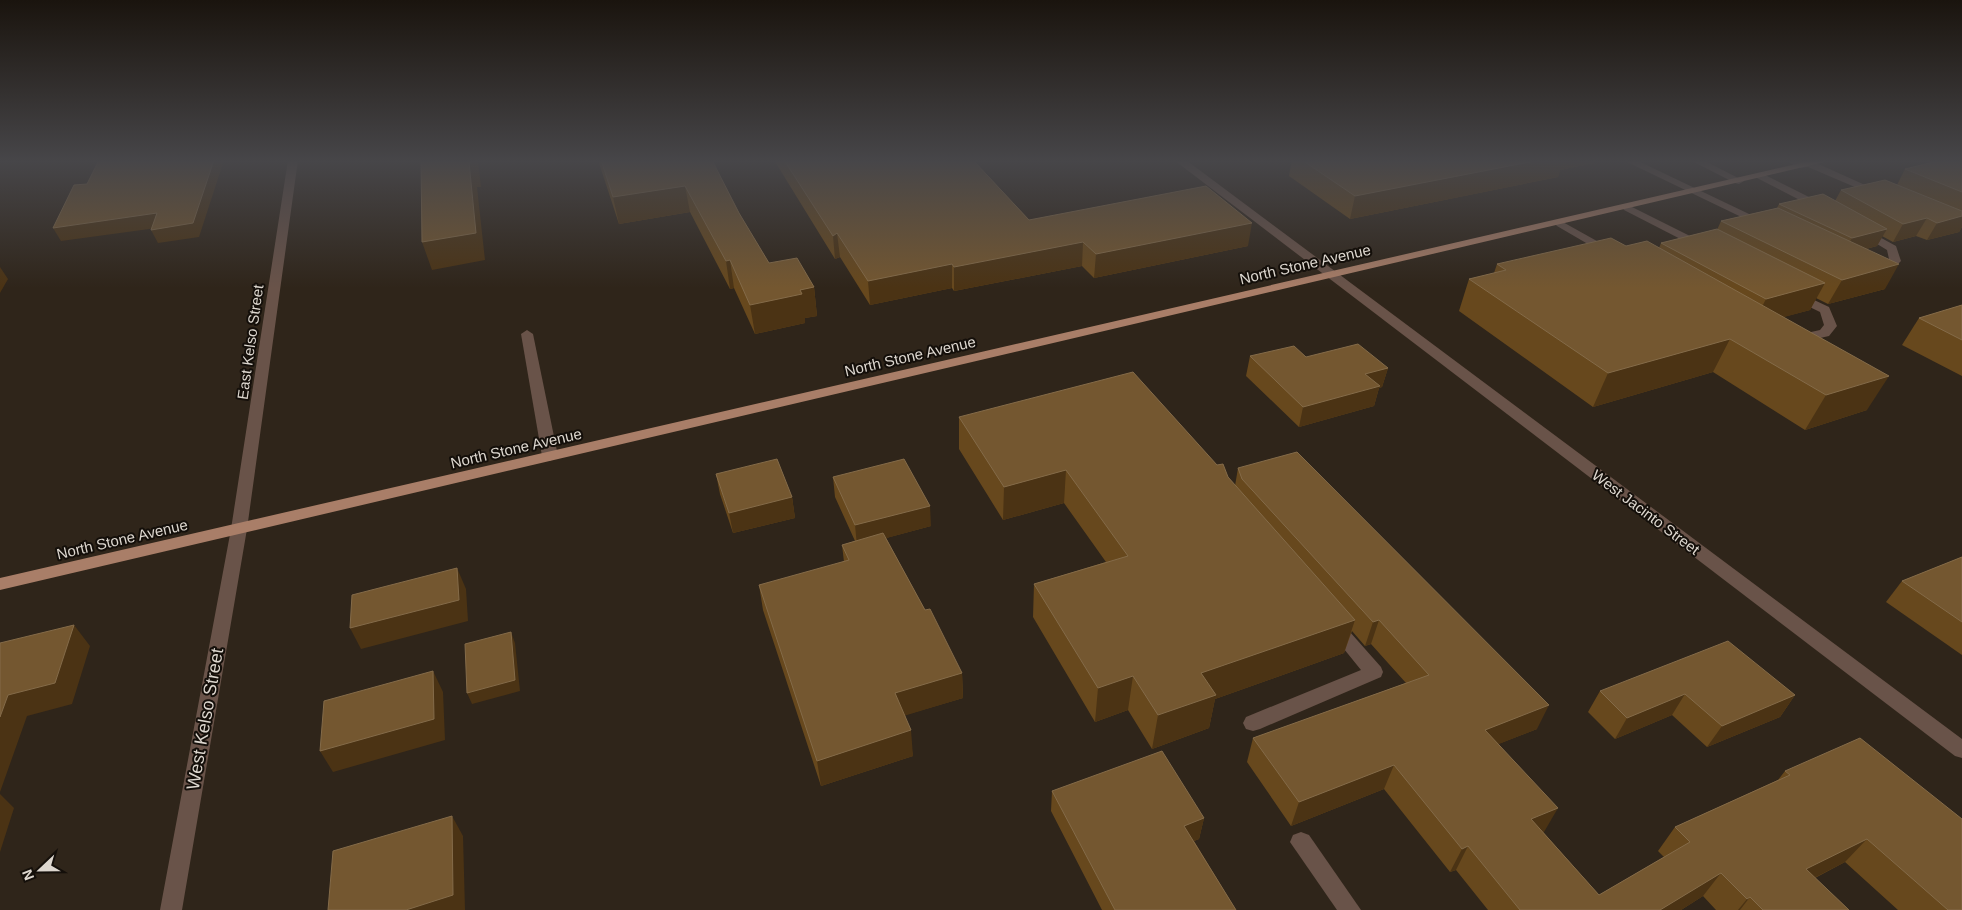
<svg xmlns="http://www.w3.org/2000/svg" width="1962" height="910" font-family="Helvetica,sans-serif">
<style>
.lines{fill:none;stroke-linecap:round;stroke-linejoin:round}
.minor{fill:#695349;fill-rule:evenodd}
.major{fill:#a97e68;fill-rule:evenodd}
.wall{fill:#67481d}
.shaded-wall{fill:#4b3314}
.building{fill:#745730;stroke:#846b49}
.labels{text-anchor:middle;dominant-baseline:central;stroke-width:4;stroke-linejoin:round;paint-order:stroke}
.street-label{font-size:15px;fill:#ddd7cf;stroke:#140f0a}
.near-street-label{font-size:18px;fill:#ddd7cf;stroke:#140f0a}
</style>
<rect width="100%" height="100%" fill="#2f251a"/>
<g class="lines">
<g class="minor">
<path d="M 288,160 L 298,160 L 247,529 L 182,910 L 160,910 L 231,529 Z"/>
<path d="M 1174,160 L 1186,160 L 1962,739 L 1962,758 L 1955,756 Z"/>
<path d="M 1623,160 L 1636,160 L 1770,224 L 1764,227 L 1760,226 Z"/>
<path d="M 1690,160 L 1703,160 L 1744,181 L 1739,184 L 1735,183 Z"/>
<path d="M 1785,160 L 1799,160 L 1805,163 L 1814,162 L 1885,194 L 1880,197 L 1876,196 L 1808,167 L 1799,168 Z"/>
<path d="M 1761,173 L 1827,206 L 1828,208 L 1823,211 L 1819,210 L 1757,178 L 1756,176 Z"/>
<path d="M 1628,205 L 1706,244 L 1708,246 L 1706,248 L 1698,248 L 1624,210 L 1623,208 Z"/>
<path d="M 1561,221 L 1613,250 L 1615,252 L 1609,255 L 1605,254 L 1557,226 L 1555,224 Z"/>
<path d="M 1863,228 L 1896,246 L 1901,261 L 1899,263 L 1869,269 L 1869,263 L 1889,259 L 1887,250 L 1859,233 L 1857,231 Z"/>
<path d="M 1795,291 L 1829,307 L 1837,326 L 1829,336 L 1798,343 L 1793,342 L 1791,339 L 1793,336 L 1820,330 L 1824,325 L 1820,312 L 1791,298 L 1789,295 Z"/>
<path d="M 527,330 L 533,334 L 558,456 L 550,461 L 542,456 L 521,334 Z"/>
<path d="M 1336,621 L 1342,623 L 1381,667 L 1383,672 L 1381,677 L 1260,729 L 1253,731 L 1246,729 L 1243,723 L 1246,717 L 1361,670 L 1327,628 L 1330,623 Z"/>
<path d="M 1301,832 L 1309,835 L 1361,910 L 1337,910 L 1290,842 L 1293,835 Z"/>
</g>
<path class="major" d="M 1814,160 L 1833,160 L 0,590 L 0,578 Z"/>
</g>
<g class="wall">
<path d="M 598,160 L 712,160 L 739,213 L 769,263 L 814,287 L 817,316 L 805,318 L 805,323 L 755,334 L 734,288 L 730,289 L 690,212 L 619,224 Z"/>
<path d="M 774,160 L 973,160 L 1029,220 L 1248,246 L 1094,278 L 1082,266 L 954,291 L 952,288 L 870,305 L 840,257 L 835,259 Z"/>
<path d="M 1292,160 L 1595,160 L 1594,163 L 1560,170 L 1558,177 L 1350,219 L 1289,176 Z"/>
<path d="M 1962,160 L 1962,227 L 1959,232 L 1927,240 L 1916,236 L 1893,242 L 1882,236 L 1877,246 L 1866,249 L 1885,289 L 1828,304 L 1816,298 L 1810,310 L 1783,317 L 1867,410 L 1805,430 L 1713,372 L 1593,407 L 1459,311 L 1469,279 L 1494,273 L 1497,264 L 1626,246 L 1659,248 L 1661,243 L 1717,230 L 1721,221 L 1777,208 L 1779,204 L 1835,201 L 1841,190 L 1897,185 L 1905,169 Z"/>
<path d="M 1962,305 L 1962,376 L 1902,345 L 1919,318 Z"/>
<path d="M 1250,356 L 1306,357 L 1388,368 L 1382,387 L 1379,388 L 1374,406 L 1299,427 L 1246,376 Z"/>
<path d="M 959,417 L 1228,477 L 1235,486 L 1238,468 L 1537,729 L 1498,744 L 1544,832 L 1543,832 L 1599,895 L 1664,857 L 1658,851 L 1675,827 L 1778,780 L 1785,771 L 1962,910 L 1898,910 L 1845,862 L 1815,878 L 1849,910 L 1716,910 L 1703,896 L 1681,910 L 1488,910 L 1456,870 L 1450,872 L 1384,789 L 1291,826 L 1247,762 L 1253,738 L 1406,683 L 1371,644 L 1365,646 L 1352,631 L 1344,653 L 1215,699 L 1209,728 L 1152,749 L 1128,710 L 1095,722 L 1033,617 L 1034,584 L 1106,562 L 1064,503 L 1003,520 L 959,449 Z"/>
<path d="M 716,474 L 792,497 L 795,518 L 733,533 L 720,494 Z"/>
<path d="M 833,477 L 931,526 L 886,538 L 925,610 L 962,673 L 963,698 L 905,715 L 913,756 L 821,786 L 763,610 L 759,585 L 844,562 L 842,545 L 855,541 L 835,497 Z"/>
<path d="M 1962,557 L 1962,655 L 1886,602 L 1902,581 Z"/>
<path d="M 1600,691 L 1795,695 L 1780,717 L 1707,747 L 1672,715 L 1615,739 L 1588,712 Z"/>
<path d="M 1052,791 L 1204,818 L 1199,839 L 1194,841 L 1236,910 L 1102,910 L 1051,811 Z"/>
</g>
<g class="shaded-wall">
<path d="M 214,160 L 224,160 L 199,237 L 158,243 L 151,230 Z"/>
<path d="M 473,160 L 478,160 L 481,187 L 477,187 L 485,260 L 432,270 L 422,242 L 469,162 Z"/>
<path d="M 1540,160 L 1595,160 L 1594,163 L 1560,170 L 1558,177 L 1350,219 L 1355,196 Z"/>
<path d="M 685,186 L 690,212 L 619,224 L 613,197 Z"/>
<path d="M 157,213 L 164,227 L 61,241 L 53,228 Z"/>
<path d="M 1962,216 L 1962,227 L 1959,232 L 1927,240 L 1937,223 Z"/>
<path d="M 1927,218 L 1916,236 L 1893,242 L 1903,224 Z"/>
<path d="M 1252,223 L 1248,246 L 1094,278 L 1096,254 Z"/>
<path d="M 1887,229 L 1877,246 L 1842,255 L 1852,238 Z"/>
<path d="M 837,233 L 840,257 L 835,259 L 833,236 Z"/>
<path d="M 1083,242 L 1082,266 L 954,291 L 954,267 Z"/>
<path d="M 730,260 L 734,288 L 730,289 L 726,261 Z"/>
<path d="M 952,264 L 952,288 L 870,305 L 868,281 Z"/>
<path d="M 1899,264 L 1885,289 L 1828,304 L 1842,280 Z"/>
<path d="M 0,267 L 8,279 L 0,293 Z"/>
<path d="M 1825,283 L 1810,310 L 1752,326 L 1766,299 Z"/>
<path d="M 814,287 L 817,316 L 805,318 L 805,323 L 755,334 L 750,305 L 800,290 Z"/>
<path d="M 1730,339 L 1713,372 L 1593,407 L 1608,373 Z"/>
<path d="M 1388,368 L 1382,387 L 1379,388 L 1374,406 L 1299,427 L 1303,407 L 1365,374 Z"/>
<path d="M 1889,376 L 1867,410 L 1805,430 L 1826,395 Z"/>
<path d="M 1066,470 L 1064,503 L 1003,520 L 1004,487 Z"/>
<path d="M 792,497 L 795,518 L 733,533 L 729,513 Z"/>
<path d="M 930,506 L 931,526 L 857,546 L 855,525 Z"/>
<path d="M 457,568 L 466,589 L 468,621 L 361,649 L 350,628 Z"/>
<path d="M 1355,620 L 1344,653 L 1215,699 L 1209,728 L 1152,749 L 1158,715 L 1201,673 Z"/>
<path d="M 1379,620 L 1371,644 L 1365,646 L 1373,622 Z"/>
<path d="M 74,625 L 90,646 L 72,704 L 27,716 L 0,792 L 0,717 L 8,695 Z"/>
<path d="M 511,632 L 515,643 L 520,691 L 472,704 L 467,693 Z"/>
<path d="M 433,671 L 443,692 L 445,740 L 333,772 L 320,751 Z"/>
<path d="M 962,673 L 963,698 L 897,718 L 895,693 Z"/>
<path d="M 1133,676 L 1128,710 L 1095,722 L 1098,688 Z"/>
<path d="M 1685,694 L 1672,715 L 1615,739 L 1627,718 Z"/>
<path d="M 1795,695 L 1780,717 L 1707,747 L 1722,726 Z"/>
<path d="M 1549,705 L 1537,729 L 1474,754 L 1485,730 Z"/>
<path d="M 911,730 L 913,756 L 821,786 L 817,761 Z"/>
<path d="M 1394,765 L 1384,789 L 1291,826 L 1299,802 Z"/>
<path d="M 0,794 L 14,808 L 0,852 Z"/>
<path d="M 1558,808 L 1544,832 L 1518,843 L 1531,819 Z"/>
<path d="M 452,816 L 463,836 L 465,910 L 406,910 Z"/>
<path d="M 1204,818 L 1199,839 L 1180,846 L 1184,826 Z"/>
<path d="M 1867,839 L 1845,862 L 1785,893 L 1806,869 Z"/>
<path d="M 1468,846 L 1456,870 L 1450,872 L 1462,849 Z"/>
<path d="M 1721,873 L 1703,896 L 1681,910 L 1660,910 Z"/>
<path d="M 1750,897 L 1740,910 L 1738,910 L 1747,899 Z"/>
</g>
<g class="building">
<path d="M 99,160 L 214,160 L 193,223 L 151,230 L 157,213 L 53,228 L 74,185 L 87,184 Z"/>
<path d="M 421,160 L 473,160 L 473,161 L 469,162 L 476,233 L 422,242 Z"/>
<path d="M 601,160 L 712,160 L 739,213 L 769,263 L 797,258 L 814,287 L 800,290 L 802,294 L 750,305 L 730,260 L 726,261 L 685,186 L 613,197 Z"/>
<path d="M 784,160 L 973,160 L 1029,220 L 1206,186 L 1252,223 L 1096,254 L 1083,242 L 954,267 L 952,264 L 868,281 L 837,233 L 833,236 Z"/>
<path d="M 1302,160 L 1540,160 L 1355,196 Z"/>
<path d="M 1942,160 L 1962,160 L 1962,192 L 1905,169 Z"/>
<path d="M 1885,180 L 1962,211 L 1962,216 L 1937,223 L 1927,218 L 1903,224 L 1841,190 Z"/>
<path d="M 1823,194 L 1887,229 L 1852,238 L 1779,204 Z"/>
<path d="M 1778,208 L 1899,264 L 1842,280 L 1721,221 Z"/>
<path d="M 1717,229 L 1825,283 L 1766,299 L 1661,243 Z"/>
<path d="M 1611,238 L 1626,246 L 1647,241 L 1889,376 L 1826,395 L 1730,339 L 1608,373 L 1469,279 L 1506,270 L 1497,264 Z"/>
<path d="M 1962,305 L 1962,340 L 1919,318 Z"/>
<path d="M 1358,344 L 1388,368 L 1365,374 L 1380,386 L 1303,407 L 1250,356 L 1294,346 L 1306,357 Z"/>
<path d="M 1133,372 L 1217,465 L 1223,464 L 1228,477 L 1355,620 L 1201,673 L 1216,695 L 1158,715 L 1133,676 L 1098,688 L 1034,584 L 1128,556 L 1066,470 L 1004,487 L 959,417 Z"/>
<path d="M 1297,452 L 1549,705 L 1485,730 L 1558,808 L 1531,819 L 1599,895 L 1690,842 L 1675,827 L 1790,775 L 1785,771 L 1860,738 L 1962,819 L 1962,910 L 1948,910 L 1867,839 L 1806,869 L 1849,910 L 1763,910 L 1750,897 L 1747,899 L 1721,873 L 1660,910 L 1520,910 L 1468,846 L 1462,849 L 1394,765 L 1299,802 L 1253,738 L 1429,675 L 1379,620 L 1373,622 L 1242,479 L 1238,468 Z"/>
<path d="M 777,459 L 792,497 L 729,513 L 716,474 Z"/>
<path d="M 904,459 L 930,506 L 855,525 L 833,477 Z"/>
<path d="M 883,533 L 925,610 L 930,609 L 962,673 L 895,693 L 911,730 L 817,761 L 759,585 L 849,560 L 842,545 Z"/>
<path d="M 1962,557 L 1962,622 L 1902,581 Z"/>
<path d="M 457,568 L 459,600 L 350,628 L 352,595 Z"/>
<path d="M 74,625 L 55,683 L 8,695 L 0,717 L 0,643 Z"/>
<path d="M 511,632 L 515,680 L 467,693 L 465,644 Z"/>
<path d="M 1728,641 L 1795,695 L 1722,726 L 1685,694 L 1627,718 L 1600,691 Z"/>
<path d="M 433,671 L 434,719 L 320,751 L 324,701 Z"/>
<path d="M 1162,751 L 1204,818 L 1184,826 L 1236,910 L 1115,910 L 1052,791 Z"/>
<path d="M 452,816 L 453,895 L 406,910 L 328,910 L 333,851 Z"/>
</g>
<linearGradient id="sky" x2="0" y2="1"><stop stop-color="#1a140e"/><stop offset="0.56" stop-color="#474649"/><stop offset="1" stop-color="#474649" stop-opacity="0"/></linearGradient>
<rect width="1962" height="288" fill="url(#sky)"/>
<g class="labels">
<g class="street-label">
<text transform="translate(1305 264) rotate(-13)">North Stone Avenue</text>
<text transform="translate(250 342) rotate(-82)">East Kelso Street</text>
<text transform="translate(910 356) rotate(-13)">North Stone Avenue</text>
<text transform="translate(516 448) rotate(-13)">North Stone Avenue</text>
<text transform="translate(1646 512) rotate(37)">West Jacinto Street</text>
<text transform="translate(122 539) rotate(-13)">North Stone Avenue</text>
</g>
<g class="near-street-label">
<text transform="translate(205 719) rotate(-80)">West Kelso Street</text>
</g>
</g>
<g transform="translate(40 870) rotate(248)" stroke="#140f0a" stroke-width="4" paint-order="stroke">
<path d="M0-4L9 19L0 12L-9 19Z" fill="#ddd7cf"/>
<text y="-8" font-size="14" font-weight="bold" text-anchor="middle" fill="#ddd7cf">N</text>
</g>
</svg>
